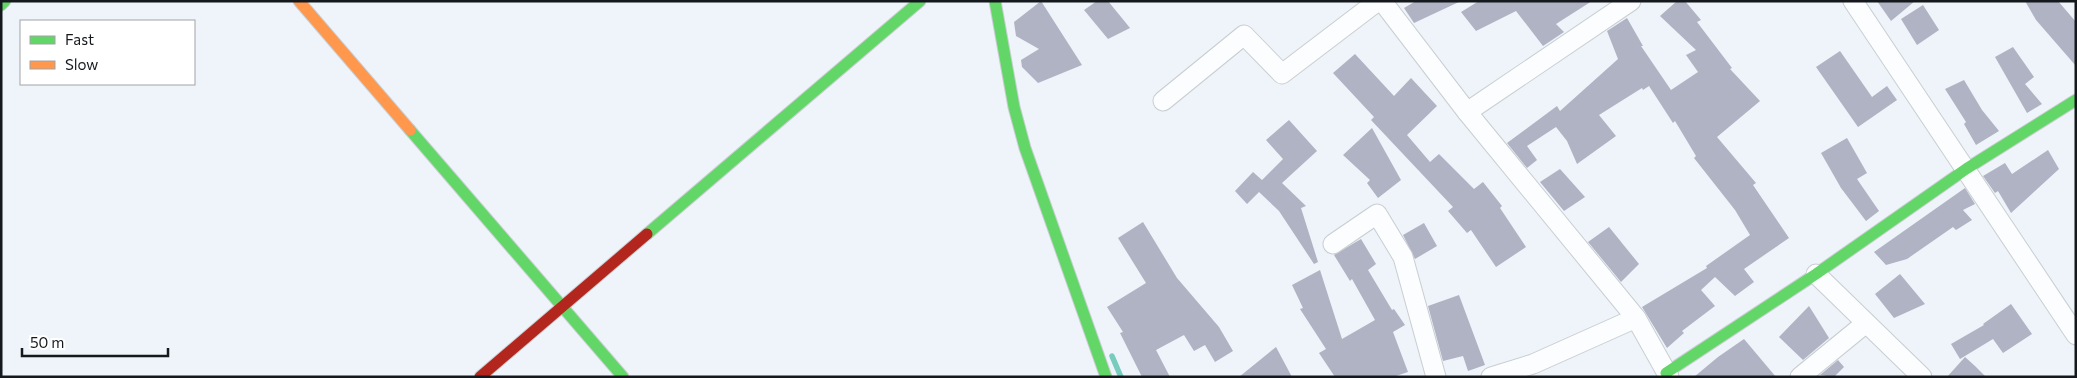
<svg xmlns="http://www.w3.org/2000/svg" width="2077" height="378" font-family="Commissioner,sans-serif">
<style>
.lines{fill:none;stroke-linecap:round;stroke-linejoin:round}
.stream{stroke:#77ccbd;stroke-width:5.5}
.building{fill:#afb3c3}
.street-casing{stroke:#c9ced2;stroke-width:21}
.fast-casing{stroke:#c9ced2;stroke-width:13}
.slow-casing{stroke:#c9ced2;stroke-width:13}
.jam-casing{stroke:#c9ced2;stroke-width:13}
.street{stroke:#fcfdfe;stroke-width:19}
.fast{stroke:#63d668;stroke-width:11}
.slow{stroke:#ff974d;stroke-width:11}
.jam{stroke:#b3261e;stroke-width:11}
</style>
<rect width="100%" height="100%" fill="#eef4f9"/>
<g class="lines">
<path class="stream" d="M 1112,356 L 1121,377"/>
</g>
<g class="building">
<path d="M 1041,1 L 1082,65 L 1038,83 L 1022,67 L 1021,60 L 1039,49 L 1016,36 L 1014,22 Z"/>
<path d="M 1097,1 L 1108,1 L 1130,28 L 1108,39 L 1084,10 Z"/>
<path d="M 1416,1 L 1461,1 L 1414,23 L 1404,8 Z"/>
<path d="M 1479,1 L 1592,1 L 1556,24 L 1564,32 L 1543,46 L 1516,11 L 1476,31 L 1461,12 Z"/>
<path d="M 1677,1 L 1685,1 L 1701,20 L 1697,22 L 1732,68 L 1730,69 L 1760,101 L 1717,137 L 1756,183 L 1753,185 L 1789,238 L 1744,269 L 1754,282 L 1735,296 L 1715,277 L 1701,290 L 1715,306 L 1682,331 L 1684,333 L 1667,348 L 1642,307 L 1707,268 L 1706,266 L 1750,235 L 1735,210 L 1694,158 L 1696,156 L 1675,121 L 1673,123 L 1649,86 L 1643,90 L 1642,88 L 1599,115 L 1616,136 L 1577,164 L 1567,141 L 1556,127 L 1527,146 L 1537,160 L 1527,168 L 1507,143 L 1557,106 L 1560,111 L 1618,59 L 1607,31 L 1627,18 L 1643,46 L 1641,46 L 1671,90 L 1698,72 L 1686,55 L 1696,50 L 1660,16 Z"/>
<path d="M 1877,1 L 1915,1 L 1891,21 Z"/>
<path d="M 2025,1 L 2058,1 L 2076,22 L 2076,66 L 2036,20 Z"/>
<path d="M 1923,5 L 1939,30 L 1917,45 L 1901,19 Z"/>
<path d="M 2013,47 L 2034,77 L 2025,84 L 2042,104 L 2027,113 L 1995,57 Z"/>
<path d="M 1840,51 L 1872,97 L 1887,86 L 1897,100 L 1858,127 L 1816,67 Z"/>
<path d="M 1355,54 L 1394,96 L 1411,78 L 1437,106 L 1407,135 L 1430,162 L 1439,154 L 1474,189 L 1483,182 L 1502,206 L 1500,208 L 1526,247 L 1496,267 L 1471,230 L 1467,233 L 1448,211 L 1453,207 L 1371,120 L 1374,117 L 1333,73 Z"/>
<path d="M 1964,80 L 1982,110 L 1999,131 L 1976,145 L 1964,124 L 1966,122 L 1945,89 Z"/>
<path d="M 1289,120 L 1317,151 L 1282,183 L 1306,206 L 1301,208 L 1318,262 L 1314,264 L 1279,211 L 1259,192 L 1247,204 L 1235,191 L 1253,172 L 1262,180 L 1283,159 L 1266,140 Z"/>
<path d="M 1372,128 L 1401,180 L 1378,198 L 1367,183 L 1370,180 L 1343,155 Z"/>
<path d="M 1847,138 L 1867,173 L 1857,179 L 1879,211 L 1866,221 L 1841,188 L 1821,153 Z"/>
<path d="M 2048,150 L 2059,169 L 2011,213 L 1998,191 L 1995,193 L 1983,176 L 2005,163 L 2012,174 Z"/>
<path d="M 1560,169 L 1585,197 L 1564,211 L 1540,182 Z"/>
<path d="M 1965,188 L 1975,204 L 1963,210 L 1972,220 L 1956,230 L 1953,227 L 1907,259 L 1886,265 L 1874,252 Z"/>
<path d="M 1143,222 L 1177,278 L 1219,327 L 1233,351 L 1215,362 L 1205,345 L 1194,351 L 1184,335 L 1156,350 L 1170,377 L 1142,377 L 1120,333 L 1123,332 L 1107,307 L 1146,283 L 1118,238 Z"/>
<path d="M 1424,223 L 1437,246 L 1415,259 L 1403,235 Z"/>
<path d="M 1609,227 L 1639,264 L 1621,282 L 1588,242 Z"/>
<path d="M 1361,239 L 1376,264 L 1368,270 L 1392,310 L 1394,309 L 1405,325 L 1393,332 L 1408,372 L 1393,377 L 1335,377 L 1319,353 L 1326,349 L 1300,309 L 1303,308 L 1292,285 L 1320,270 L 1342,339 L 1375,320 L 1352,279 L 1350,281 L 1334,255 Z"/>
<path d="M 1900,274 L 1925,304 L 1894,318 L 1875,294 Z"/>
<path d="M 1459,295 L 1485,365 L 1468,371 L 1463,356 L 1443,361 L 1428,306 Z"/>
<path d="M 2011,304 L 2032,334 L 2003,353 L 1993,339 L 1960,359 L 1951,344 L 1984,325 L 1983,324 Z"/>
<path d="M 1809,306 L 1829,338 L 1803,360 L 1779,337 Z"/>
<path d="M 1744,339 L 1776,377 L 1694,377 L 1718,357 Z"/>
<path d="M 1276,347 L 1292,377 L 1239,377 Z"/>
<path d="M 1965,357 L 1975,366 L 1986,377 L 1947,377 Z"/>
<path d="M 1838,360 L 1844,367 L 1834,377 L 1820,375 Z"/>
</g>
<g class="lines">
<g class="street-casing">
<g id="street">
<path d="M 1382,1 L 1467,112 L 1636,318 L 1669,377"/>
<path d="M 1853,1 L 2076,335"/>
<path d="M 1163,101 L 1244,35 L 1282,74 L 1378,1"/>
<path d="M 1467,112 L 1631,1"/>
<path d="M 1333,244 L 1377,214 L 1403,257 L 1436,377"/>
<path d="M 1816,274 L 1922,377"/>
<path d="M 1491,377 L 1533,364 L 1636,318"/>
<path d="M 1800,377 L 1866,323"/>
</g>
</g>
<g class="fast-casing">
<g id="fast">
<path d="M 995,1 L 1014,107 L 1025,148 L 1106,377"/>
<path d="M 1,5 L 5,1"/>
<path d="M 410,130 L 623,377"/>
<path d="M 647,234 L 920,1"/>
<path d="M 1666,373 L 1816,274 L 1966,169 L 2076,100"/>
</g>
</g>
<g class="slow-casing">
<path id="slow" d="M 299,1 L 410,130"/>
</g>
<g class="jam-casing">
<path id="jam" d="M 480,377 L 647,234"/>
</g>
<use href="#street" class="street"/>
<use href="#fast" class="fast"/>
<use href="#slow" class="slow"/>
<use href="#jam" class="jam"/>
</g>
<rect width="2077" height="378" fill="none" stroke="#15191d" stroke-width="5"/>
<rect x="20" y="20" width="175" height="65" fill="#ffffff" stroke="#a1a3a5"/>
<rect x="30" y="36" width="25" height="8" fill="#63d668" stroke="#a1a3a5"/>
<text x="65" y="45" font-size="15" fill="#15191d">Fast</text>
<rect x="30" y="61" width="25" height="8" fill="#ff974d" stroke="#a1a3a5"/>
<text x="65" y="70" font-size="15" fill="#15191d">Slow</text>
<path d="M22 348v8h146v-8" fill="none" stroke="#15191d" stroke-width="2.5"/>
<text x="30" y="348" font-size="15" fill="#15191d" stroke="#ffffff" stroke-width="4" paint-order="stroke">50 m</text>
</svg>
